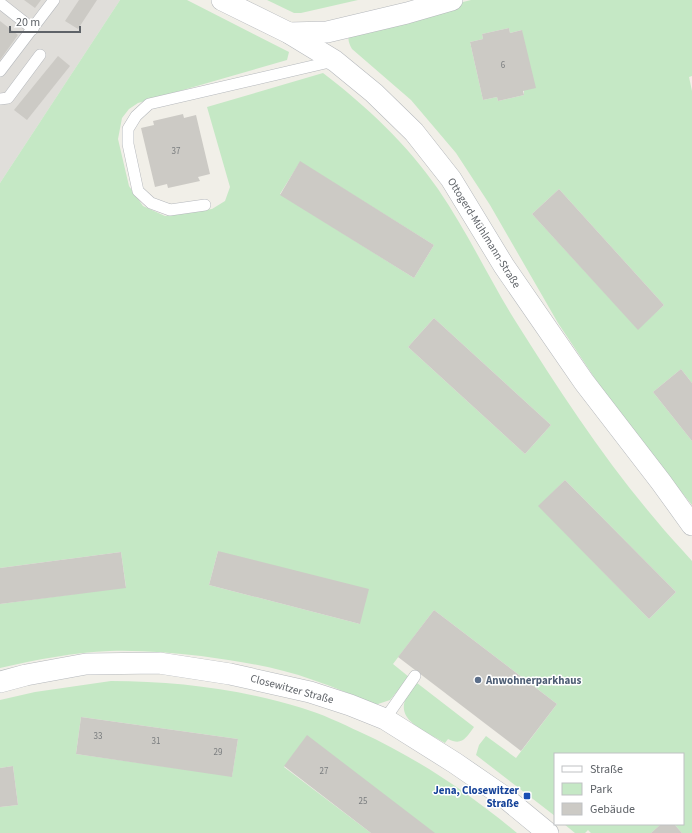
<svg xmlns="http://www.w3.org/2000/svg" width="692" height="833" font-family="'Source Sans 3',sans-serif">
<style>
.industrial{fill:#e0deda}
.green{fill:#c5e8c5;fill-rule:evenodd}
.building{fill:#cccac5}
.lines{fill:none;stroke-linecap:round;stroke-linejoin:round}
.service-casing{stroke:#b5b8bc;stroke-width:12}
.minor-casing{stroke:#b5b8bc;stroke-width:22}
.service{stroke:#fff;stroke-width:11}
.minor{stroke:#fff;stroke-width:21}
.service-dot{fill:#5c6f8a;stroke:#fff;stroke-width:1.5}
.transit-dot{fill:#1a4fb4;stroke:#fff;stroke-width:1.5}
.labels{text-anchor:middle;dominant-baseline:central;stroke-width:3;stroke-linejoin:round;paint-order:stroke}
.number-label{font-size:9px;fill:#7a7d7f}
.street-label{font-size:11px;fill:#5f6368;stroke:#fff}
.service-label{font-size:11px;font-weight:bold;fill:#4e5e75;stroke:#fff;text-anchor:start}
.transit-label{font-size:11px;font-weight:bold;fill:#164399;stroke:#fff;text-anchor:end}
</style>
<rect width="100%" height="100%" fill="#f1efe8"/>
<path class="industrial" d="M 0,0 L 120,0 L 0,183 Z"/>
<g class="green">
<path d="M 120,0 L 187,0 L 289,52 L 287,60 L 138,103 L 129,109 L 122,118 L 118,139 L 129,186 L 143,206 L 165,216 L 212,209 L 225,201 L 230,187 L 207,107 L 323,73 C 366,106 407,144 438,189 C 467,231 489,279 516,322 C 559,390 603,458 655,519 C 667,534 680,547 692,561 L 692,833 L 682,833 L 674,824 L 683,824 L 683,754 L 555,754 L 555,816 L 476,755 L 479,745 L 486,736 L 516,758 L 557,704 L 434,610 L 393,664 L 409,677 L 390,700 L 375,705 C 355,696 334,687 313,680 C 277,667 238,661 201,656 C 171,653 141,650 110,651 C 74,652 36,660 0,668 L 0,604 L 126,587 L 121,552 L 0,568 L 0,183 ZM 300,162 L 434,245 L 414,278 L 280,194 ZM 434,318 L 551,425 L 525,454 L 408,347 ZM 565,480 L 676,592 L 649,619 L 539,506 ZM 218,551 L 360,624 L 209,585 Z"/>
<path d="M 267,0 L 358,0 L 301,13 L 294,13 Z"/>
<path d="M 471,0 L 692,0 L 692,76 L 689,77 L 692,91 L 692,383 L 681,369 L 653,392 L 692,441 L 692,505 L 656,461 L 614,407 L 558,323 L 490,205 L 456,153 L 411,100 L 352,49 C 348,42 347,37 351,30 ZM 509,28 L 510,33 L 522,30 L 524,95 L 498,101 L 497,97 L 483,100 L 470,42 L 483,39 L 482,34 ZM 559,189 L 664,305 L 638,329 L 532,214 Z"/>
<path d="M 111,681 C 175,681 240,689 302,708 C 322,714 341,723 360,732 C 417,758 469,793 517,833 L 433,833 L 307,736 L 284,767 L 371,833 L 0,833 L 0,807 L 18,805 L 13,766 L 0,768 L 0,700 L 35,692 ZM 81,717 L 238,739 L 232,776 L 76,754 Z"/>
<path d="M 417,683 L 474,727 C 466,738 462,746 448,739 L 445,743 C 418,727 385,716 417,683 Z"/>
<path d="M 564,824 L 661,824 L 651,833 L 591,833 L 588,830 L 585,833 L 575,833 Z"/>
</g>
<g class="building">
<path d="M 24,0 L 41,0 L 35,8 Z"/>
<path d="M 79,0 L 97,0 L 78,29 L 65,21 Z"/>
<path d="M 0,21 L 18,35 L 0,60 Z"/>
<path d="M 509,28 L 510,33 L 522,30 L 536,88 L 523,91 L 524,95 L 498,101 L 497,97 L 483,100 L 470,42 L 483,39 L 482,34 Z"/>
<path d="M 58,56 L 70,66 L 27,120 L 14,110 Z"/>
<path d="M 183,114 L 184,118 L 196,115 L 210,174 L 198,177 L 200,181 L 168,188 L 167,184 L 155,187 L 141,128 L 154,125 L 153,121 Z"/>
<path d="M 300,161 L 434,245 L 414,278 L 280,195 Z"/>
<path d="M 559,189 L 664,305 L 638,330 L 532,214 Z"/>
<path d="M 434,318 L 551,425 L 525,454 L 408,347 Z"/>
<path d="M 681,369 L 692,383 L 692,441 L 653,392 Z"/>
<path d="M 565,480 L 676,592 L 649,619 L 538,506 Z"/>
<path d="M 218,551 L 369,589 L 360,624 L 209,585 Z"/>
<path d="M 121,552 L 126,588 L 0,604 L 0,568 Z"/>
<path d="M 434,610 L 557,704 L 521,751 L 398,657 Z"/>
<path d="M 81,717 L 238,739 L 232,777 L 76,754 Z"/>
<path d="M 307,735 L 435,833 L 371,833 L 284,766 Z"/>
<path d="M 13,766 L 18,805 L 0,807 L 0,768 Z"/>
<path d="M 661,824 L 674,824 L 682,833 L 651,833 Z"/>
</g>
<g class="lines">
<g class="service-casing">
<g id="service">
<path d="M 0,3 L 33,29"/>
<path d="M 0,71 L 54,0"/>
<path d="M 0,99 L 8,98 L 40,55"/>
<path d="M 205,205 L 170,210 L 151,203 L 138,191 L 128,144 L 128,129 L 136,116 L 149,104 L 334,61"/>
<path d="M 385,719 L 415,676"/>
</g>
</g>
<g class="minor-casing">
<g id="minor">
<path d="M 222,0 L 289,33 L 335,61 L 374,93 L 414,132 L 451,179 L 504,266 L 584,382 L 661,482 L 692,525"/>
<path d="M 289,33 L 327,32 L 407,13 L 452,0"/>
<path d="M 0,682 L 26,675 L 86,664 L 159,663 L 230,674 L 310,692 L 350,705 L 385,719 L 455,763 L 503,796 L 548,833"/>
</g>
</g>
<use href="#service" class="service"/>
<use href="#minor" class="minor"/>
</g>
<circle class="service-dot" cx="478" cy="680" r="4"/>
<rect class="transit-dot" x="523" y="792" width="8" height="8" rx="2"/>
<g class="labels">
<g class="number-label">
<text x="503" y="65">6</text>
<text x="176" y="151">37</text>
<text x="98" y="736">33</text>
<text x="156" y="741">31</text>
<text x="218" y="752">29</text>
<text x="324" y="771">27</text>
<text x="363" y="801">25</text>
</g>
<g class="street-label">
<text transform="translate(484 233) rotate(58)">Ottogerd-Mühlmann-Straße</text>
<text transform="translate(292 689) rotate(15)">Closewitzer Straße</text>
</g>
<g class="service-label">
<text x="486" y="680">Anwohnerparkhaus</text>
</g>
<g class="transit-label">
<text x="519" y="790">Jena, Closewitzer<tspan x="519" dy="13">Straße</tspan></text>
</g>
</g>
<rect x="554" y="753" width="130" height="72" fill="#ffffff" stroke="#bfc1c3"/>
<rect x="562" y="766" width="20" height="6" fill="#ffffff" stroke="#bfc1c3"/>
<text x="590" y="773" font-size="12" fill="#5f6368">Straße</text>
<rect x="562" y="783" width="20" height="12" fill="#c5e8c5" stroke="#bfc1c3"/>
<text x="590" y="793" font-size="12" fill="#5f6368">Park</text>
<rect x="562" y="803" width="20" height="12" fill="#cccac5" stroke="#bfc1c3"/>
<text x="590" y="813" font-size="12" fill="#5f6368">Gebäude</text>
<path d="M10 26v6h70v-6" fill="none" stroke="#5f6368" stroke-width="2"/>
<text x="16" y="26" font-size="12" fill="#5f6368" stroke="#ffffff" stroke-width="3" paint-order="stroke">20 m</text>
</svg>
